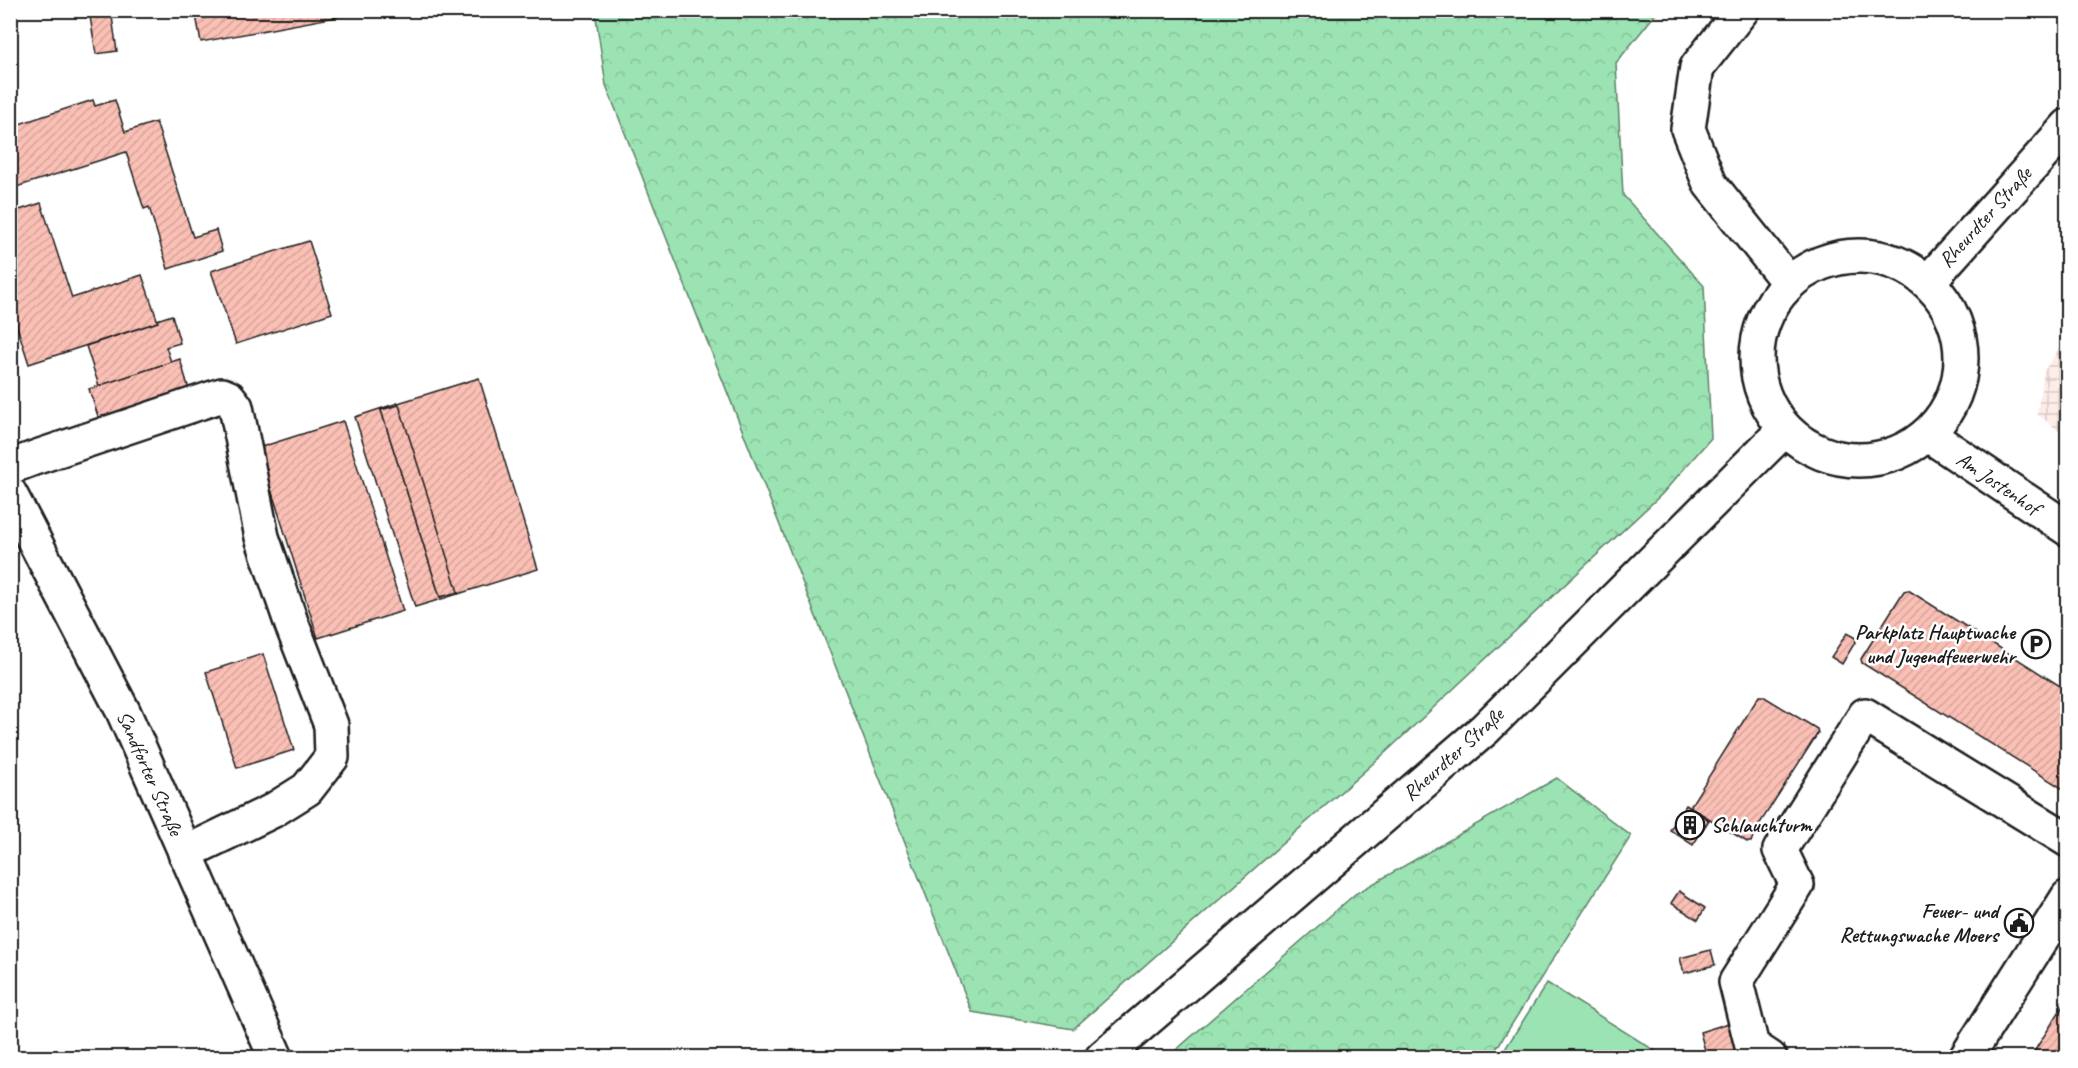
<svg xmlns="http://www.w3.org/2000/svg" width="2078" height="1068" font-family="Caveat,sans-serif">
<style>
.industrial{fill:url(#industrial-grid)}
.grass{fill:#9be3b2;stroke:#5c8067;stroke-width:1.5}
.forest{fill:url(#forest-crowns);stroke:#5c8067;stroke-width:1.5}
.building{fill:url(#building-hatch);stroke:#1c1c1c;stroke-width:1.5}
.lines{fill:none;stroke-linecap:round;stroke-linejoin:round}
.minor-casing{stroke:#1c1c1c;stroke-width:38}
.major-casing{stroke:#1c1c1c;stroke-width:38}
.minor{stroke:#fff;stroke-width:33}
.major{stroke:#fff;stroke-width:33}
.labels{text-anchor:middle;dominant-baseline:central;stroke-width:5;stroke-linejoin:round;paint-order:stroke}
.street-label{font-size:21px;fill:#1c1c1c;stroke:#fff}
.poi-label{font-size:21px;font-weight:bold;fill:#1c1c1c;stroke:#fff;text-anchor:end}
</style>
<defs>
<pattern id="industrial-grid" width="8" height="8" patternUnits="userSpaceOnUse" patternTransform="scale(1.5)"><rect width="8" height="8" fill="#feece9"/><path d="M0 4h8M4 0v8" fill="none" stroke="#d9cac7"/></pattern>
<pattern id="forest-crowns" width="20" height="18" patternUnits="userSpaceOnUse" patternTransform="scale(1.5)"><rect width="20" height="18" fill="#9be3b2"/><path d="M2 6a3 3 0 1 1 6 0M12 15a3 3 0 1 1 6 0" fill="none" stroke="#85c298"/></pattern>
<pattern id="building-hatch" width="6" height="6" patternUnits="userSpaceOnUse" patternTransform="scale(1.5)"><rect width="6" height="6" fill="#fabfb5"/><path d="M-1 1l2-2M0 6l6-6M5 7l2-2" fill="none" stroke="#d6a49b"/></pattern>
</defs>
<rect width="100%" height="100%" fill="#fff"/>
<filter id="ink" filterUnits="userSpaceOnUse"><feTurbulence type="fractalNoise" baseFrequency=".0167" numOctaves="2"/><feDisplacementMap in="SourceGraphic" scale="12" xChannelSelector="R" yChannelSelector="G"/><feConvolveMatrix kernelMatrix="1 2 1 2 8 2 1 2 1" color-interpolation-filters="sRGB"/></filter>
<g filter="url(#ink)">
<path class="industrial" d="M 2067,336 L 2067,437 L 2037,414 L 2044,371 Z"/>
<path class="grass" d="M 1547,983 L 1665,1057 L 1500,1057 Z"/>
<g class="forest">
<path d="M 595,11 L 1658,11 L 1616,63 L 1623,195 L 1704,286 L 1711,438 L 1662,494 L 1386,752 L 1073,1029 L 972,1012 L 606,85 Z"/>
<path d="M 1557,778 L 1631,836 L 1491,1057 L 1168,1057 L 1355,894 Z"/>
</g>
<g class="building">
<path d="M 89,10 L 111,10 L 117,51 L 96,54 Z"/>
<path d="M 195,10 L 358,10 L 358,13 L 201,42 Z"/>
<path d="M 93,100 L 95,106 L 115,100 L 125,132 L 156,122 L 193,237 L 216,230 L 222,251 L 168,269 L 149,207 L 144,209 L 126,152 L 10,189 L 10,127 Z"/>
<path d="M 41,203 L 72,298 L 142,275 L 158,322 L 29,364 L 10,305 L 10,213 Z"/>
<path d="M 309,241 L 332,313 L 236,344 L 211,271 Z"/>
<path d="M 172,315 L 180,343 L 166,347 L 171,362 L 99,386 L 86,346 L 158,322 L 157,320 Z"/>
<path d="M 180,359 L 190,393 L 100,422 L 89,389 Z"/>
<path d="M 479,378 L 538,569 L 458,594 L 398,403 Z"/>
<path d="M 398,403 L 399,405 L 381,410 L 440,597 L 458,592 L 458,594 L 415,607 L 355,417 Z"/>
<path d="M 399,405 L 458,592 L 440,597 L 381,410 Z"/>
<path d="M 343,421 L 403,611 L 318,638 L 258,448 Z"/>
<path d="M 1908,590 L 2068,691 L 2068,792 L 1862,663 L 1861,659 L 1904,591 Z"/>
<path d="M 1847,633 L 1857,639 L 1842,664 L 1831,657 Z"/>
<path d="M 263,654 L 294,750 L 237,768 L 206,672 Z"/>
<path d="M 1759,696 L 1763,696 L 1817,729 L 1818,733 L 1755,831 L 1751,842 L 1747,842 L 1692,808 L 1691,805 Z"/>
<path d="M 1686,805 L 1709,820 L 1693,845 L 1670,830 Z"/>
<path d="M 1679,891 L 1705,908 L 1698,920 L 1671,903 Z"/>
<path d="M 1711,950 L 1715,965 L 1684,973 L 1680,958 Z"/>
<path d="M 2068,998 L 2068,1058 L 2030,1058 Z"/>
<path d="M 1729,1023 L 1738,1054 L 1725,1058 L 1707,1058 L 1700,1032 Z"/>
</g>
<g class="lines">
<g class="minor-casing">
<g id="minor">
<path d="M 1742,10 L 1697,67 L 1688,129 L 1710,184 L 1789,283"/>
<path d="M 1930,436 L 2068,529"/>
<path d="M 10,467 L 37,457 L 222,395 L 229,398 L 236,407 L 262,537 L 292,625 L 331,725 L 332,757 L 307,789 L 272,811 L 185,853"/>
<path d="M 10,494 L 123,711 L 276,1058"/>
<path d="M 1770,1058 L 1752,1046 L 1736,982 L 1797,885 L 1780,850 L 1865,715 L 2068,840"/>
<path d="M 1966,1058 L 2068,897"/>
</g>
</g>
<g class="major-casing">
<g id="major">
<circle cx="1859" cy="358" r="102"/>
<path d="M 1928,282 L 2068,126"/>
<path d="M 1102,1058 L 1485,729 L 1785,429"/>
</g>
</g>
<use href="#minor" class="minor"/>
<use href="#major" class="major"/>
</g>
</g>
<defs>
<g id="parking-ring" transform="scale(1.5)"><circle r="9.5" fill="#fff" stroke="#1c1c1c" stroke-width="1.5"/><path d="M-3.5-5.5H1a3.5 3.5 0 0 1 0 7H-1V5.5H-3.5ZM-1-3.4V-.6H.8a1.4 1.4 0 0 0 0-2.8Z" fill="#1c1c1c"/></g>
<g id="building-ring" transform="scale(1.5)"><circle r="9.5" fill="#fff" stroke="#1c1c1c" stroke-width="1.5"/><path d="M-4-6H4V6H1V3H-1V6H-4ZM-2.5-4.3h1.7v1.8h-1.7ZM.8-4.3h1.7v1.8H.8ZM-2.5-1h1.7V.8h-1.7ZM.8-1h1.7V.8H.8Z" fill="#1c1c1c"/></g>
<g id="civic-ring" transform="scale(1.5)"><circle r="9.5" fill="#fff" stroke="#1c1c1c" stroke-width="1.5"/><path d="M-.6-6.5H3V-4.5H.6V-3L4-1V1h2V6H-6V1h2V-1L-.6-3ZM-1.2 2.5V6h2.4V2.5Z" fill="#1c1c1c"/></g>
</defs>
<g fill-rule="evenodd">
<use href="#parking-ring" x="2036" y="644"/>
<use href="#building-ring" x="1690" y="825"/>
<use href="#civic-ring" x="2019" y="923"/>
</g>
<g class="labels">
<g class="street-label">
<text transform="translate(1985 217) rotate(-48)">Rheurdter Straße</text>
<text transform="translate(1998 483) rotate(34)">Am Jostenhof</text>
<text transform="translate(1453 754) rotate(-42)">Rheurdter Straße</text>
<text transform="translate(150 773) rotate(66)">Sandforter Straße</text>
</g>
<g class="poi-label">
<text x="2015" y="632">Parkplatz Hauptwache<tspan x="2015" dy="24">und Jugendfeuerwehr</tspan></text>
<text x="1711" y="825" text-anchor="start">Schlauchturm</text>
<text x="1998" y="911">Feuer- und<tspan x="1998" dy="24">Rettungswache Moers</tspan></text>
</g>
</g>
<rect width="2078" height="1068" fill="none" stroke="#fff" stroke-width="36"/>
<rect x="18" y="18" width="2042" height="1032" fill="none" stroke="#1c1c1c" stroke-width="2" filter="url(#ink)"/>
</svg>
